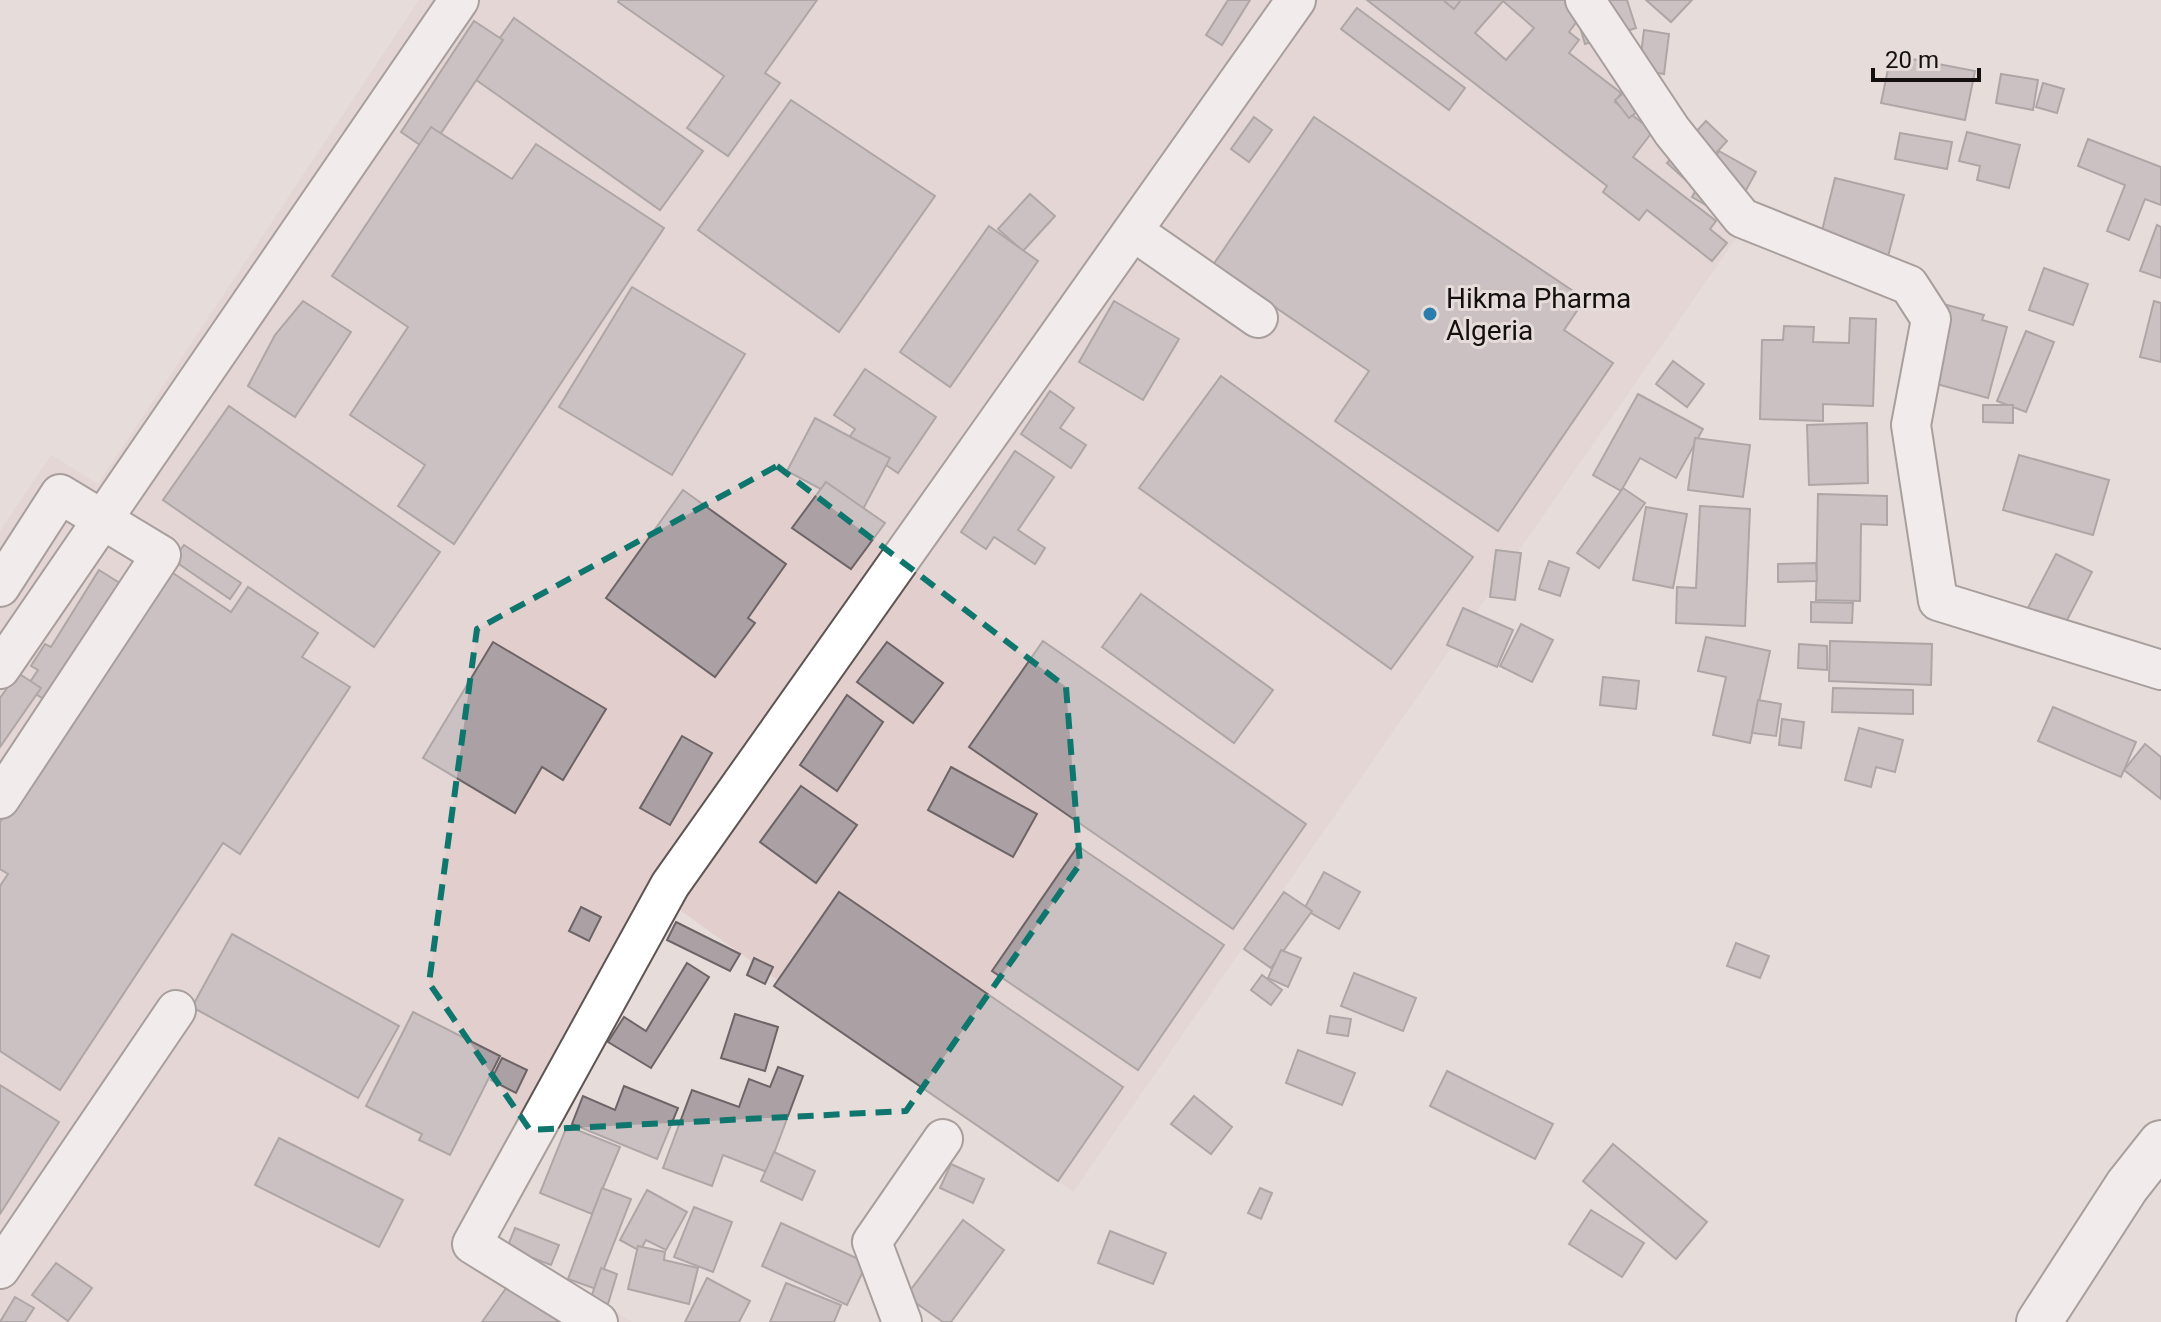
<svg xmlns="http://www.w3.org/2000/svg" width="2161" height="1322" font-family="Roboto,sans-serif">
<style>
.built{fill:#e2cecc}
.building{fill:#aba1a4;stroke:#6c6466;stroke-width:2;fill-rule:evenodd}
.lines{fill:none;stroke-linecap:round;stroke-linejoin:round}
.minor-casing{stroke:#5d5553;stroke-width:42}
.major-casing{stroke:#5d5553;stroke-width:48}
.minor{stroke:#fff;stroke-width:38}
.major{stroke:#fff;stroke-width:44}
.marked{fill:none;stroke:#0f766e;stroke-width:6;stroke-dasharray:16 10;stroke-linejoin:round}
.poi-dot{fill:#2a7dad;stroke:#e6dcda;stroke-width:3}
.labels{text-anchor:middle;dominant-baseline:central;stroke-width:6;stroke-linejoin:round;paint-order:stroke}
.poi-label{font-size:28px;fill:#13100f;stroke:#e6dcda;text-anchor:start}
</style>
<rect width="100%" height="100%" fill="#e6dcda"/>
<path class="built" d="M 419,0 L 1575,0 L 1659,129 L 1737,237 L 1073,1192 L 652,890 L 466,1217 L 632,1322 L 0,1322 L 0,531 L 51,455 L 98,484 Z"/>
<g class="building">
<path d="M 619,0 L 817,0 L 765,73 L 780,83 L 728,156 L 687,128 L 724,76 L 618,2 Z"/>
<path d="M 1228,0 L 1250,0 L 1222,45 L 1206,35 Z"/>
<path d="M 1367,0 L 1568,0 L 1581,16 L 1569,32 L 1579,40 L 1569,53 L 1621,93 L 1615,102 L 1653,131 L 1633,157 L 1716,221 L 1710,229 L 1727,243 L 1712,261 L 1647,210 L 1639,220 L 1603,192 L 1607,186 ZM 1503,1 L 1534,28 L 1506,60 L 1475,33 Z"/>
<path d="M 1443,0 L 1461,0 L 1454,9 Z"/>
<path d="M 1572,0 L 1627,0 L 1636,28 L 1585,44 Z"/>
<path d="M 1646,0 L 1692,0 L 1671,22 Z"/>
<path d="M 1357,8 L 1465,88 L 1449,110 L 1341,29 Z"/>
<path d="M 514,18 L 703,151 L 660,210 L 472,77 Z"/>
<path d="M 474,21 L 503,40 L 429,151 L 401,132 Z"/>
<path d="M 1644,30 L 1669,34 L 1664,74 L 1639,70 Z"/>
<path d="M 1891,55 L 1975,71 L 1965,120 L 1881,103 Z"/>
<path d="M 2001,74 L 2038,80 L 2033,110 L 1996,103 Z"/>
<path d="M 2043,83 L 2064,89 L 2057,113 L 2036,107 Z"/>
<path d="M 1631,87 L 1657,96 L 1629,118 L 1615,100 Z"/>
<path d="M 791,100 L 935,196 L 839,332 L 698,230 Z"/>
<path d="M 1254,117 L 1272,130 L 1249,162 L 1231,149 Z"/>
<path d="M 1314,117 L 1585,299 L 1564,330 L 1613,363 L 1498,531 L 1335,421 L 1369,371 L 1213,265 Z"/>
<path d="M 1706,121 L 1727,141 L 1689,183 L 1667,163 Z"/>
<path d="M 431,127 L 512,179 L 536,144 L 664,228 L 454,544 L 398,506 L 425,465 L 350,415 L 408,327 L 332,276 Z"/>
<path d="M 1967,132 L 2020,145 L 2009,188 L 1977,180 L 1980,166 L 1959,161 Z"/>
<path d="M 1900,133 L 1952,142 L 1947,169 L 1895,159 Z"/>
<path d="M 2088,139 L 2161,167 L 2161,205 L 2145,199 L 2129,240 L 2107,231 L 2125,185 L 2078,166 Z"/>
<path d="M 1719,151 L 1756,172 L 1730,219 L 1692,197 Z"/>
<path d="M 1835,178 L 1904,195 L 1885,268 L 1817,251 Z"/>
<path d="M 1030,194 L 1055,216 L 1023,251 L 998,229 Z"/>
<path d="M 2157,225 L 2161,227 L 2161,278 L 2140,271 Z"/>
<path d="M 989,226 L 1038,261 L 950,387 L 900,352 Z"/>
<path d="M 2044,268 L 2088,284 L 2073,325 L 2029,310 Z"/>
<path d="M 632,287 L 745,354 L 672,475 L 559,407 Z"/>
<path d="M 303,301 L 351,332 L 295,417 L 248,386 L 275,335 Z"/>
<path d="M 1114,301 L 1179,339 L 1143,400 L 1079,362 Z"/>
<path d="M 2154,301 L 2161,303 L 2161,362 L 2140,357 Z"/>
<path d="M 1947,305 L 1984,315 L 1982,320 L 2007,327 L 1988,398 L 1933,383 L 1935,348 Z"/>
<path d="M 1850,318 L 1876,319 L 1873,406 L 1823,404 L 1823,421 L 1760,419 L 1762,340 L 1783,340 L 1784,326 L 1814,327 L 1813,342 L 1849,343 Z"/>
<path d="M 2026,331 L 2054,342 L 2026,412 L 1997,401 Z"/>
<path d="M 1673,361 L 1704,384 L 1687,407 L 1656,384 Z"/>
<path d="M 865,369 L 936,417 L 898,473 L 848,439 L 855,429 L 834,415 Z"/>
<path d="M 1221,376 L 1473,557 L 1391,669 L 1139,488 Z"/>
<path d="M 1050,391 L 1074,408 L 1060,428 L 1086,445 L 1071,468 L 1021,434 Z"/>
<path d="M 1638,394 L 1703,429 L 1676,478 L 1640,458 L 1621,491 L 1593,475 Z"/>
<path d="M 1983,405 L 2013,405 L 2013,423 L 1983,422 Z"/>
<path d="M 229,406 L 440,552 L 374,647 L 163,500 Z"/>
<path d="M 815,418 L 890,458 L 862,511 L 787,471 Z"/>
<path d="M 1867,423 L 1868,483 L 1809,485 L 1807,425 Z"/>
<path d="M 1695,438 L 1750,445 L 1743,497 L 1688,490 Z"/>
<path d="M 1015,451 L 1054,477 L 1018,530 L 1045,548 L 1035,564 L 994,537 L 986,549 L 961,532 Z"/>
<path d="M 2019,455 L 2109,480 L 2093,535 L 2003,510 Z"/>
<path d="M 826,482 L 885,523 L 851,569 L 792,528 Z"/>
<path d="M 1623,488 L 1645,503 L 1599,568 L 1577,553 Z"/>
<path d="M 683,490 L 786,564 L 748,618 L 755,623 L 715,677 L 606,598 Z"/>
<path d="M 1818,494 L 1887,496 L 1887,525 L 1861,524 L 1860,601 L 1816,600 Z"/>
<path d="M 1700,506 L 1750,509 L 1745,626 L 1676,623 L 1677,587 L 1696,588 Z"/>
<path d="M 1646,507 L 1687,514 L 1673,588 L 1633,580 Z"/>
<path d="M 184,545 L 241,583 L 230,599 L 173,560 Z"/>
<path d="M 1496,550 L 1521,553 L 1515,600 L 1490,597 Z"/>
<path d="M 2056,554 L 2092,572 L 2055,643 L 2019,625 Z"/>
<path d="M 1549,561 L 1569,568 L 1560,596 L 1539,589 Z"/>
<path d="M 1816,563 L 1817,581 L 1778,582 L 1778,564 Z"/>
<path d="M 167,569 L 231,612 L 248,587 L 318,633 L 302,657 L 350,687 L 240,854 L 223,843 L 60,1090 L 0,1051 L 0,886 L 8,874 L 0,869 L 0,822 Z"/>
<path d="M 99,570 L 123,585 L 50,703 L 26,688 L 38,670 L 31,666 L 45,644 L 51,647 Z"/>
<path d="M 1141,594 L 1273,690 L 1234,743 L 1102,647 Z"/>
<path d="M 1811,602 L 1853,603 L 1852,623 L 1811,622 Z"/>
<path d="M 1463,608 L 1513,630 L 1497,667 L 1447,645 Z"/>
<path d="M 1521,624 L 1553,640 L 1532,682 L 1500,666 Z"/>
<path d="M 1706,637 L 1770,651 L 1750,743 L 1713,735 L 1726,677 L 1698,671 Z"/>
<path d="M 1043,641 L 1306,824 L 1233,929 L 969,747 Z"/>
<path d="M 1830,641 L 1932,644 L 1931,685 L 1829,681 Z"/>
<path d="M 493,642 L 606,709 L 563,780 L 542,767 L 515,813 L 423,758 Z"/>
<path d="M 887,642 L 943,683 L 913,723 L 857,682 Z"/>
<path d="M 1799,644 L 1827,646 L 1827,670 L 1798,668 Z"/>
<path d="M 18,673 L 41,688 L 0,747 L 0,698 Z"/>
<path d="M 1603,677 L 1639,681 L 1636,709 L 1600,705 Z"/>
<path d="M 1833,688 L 1913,690 L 1913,714 L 1832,712 Z"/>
<path d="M 847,695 L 883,722 L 837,791 L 800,765 Z"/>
<path d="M 1758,700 L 1781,704 L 1776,736 L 1752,733 Z"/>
<path d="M 2053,707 L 2136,742 L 2121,777 L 2038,741 Z"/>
<path d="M 1782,719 L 1804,722 L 1801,748 L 1779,745 Z"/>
<path d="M 1859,728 L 1903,740 L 1895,772 L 1876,767 L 1871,787 L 1845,780 Z"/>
<path d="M 682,736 L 712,753 L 670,825 L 640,808 Z"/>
<path d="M 2145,744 L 2161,757 L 2161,799 L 2124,770 Z"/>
<path d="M 951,767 L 1037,814 L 1013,857 L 928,810 Z"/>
<path d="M 801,786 L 857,825 L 816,883 L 760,842 Z"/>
<path d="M 1078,846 L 1224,945 L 1138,1070 L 992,971 Z"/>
<path d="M 1324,872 L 1360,892 L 1339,929 L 1304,909 Z"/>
<path d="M 839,892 L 1123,1087 L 1058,1181 L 774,986 Z"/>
<path d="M 1284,892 L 1312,911 L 1271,968 L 1244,949 Z"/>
<path d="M 581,907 L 601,917 L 589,941 L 569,931 Z"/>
<path d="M 676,922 L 740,954 L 730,971 L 667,940 Z"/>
<path d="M 232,934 L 399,1026 L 358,1098 L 192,1007 Z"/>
<path d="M 1736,943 L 1769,956 L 1760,978 L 1727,966 Z"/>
<path d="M 1281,950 L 1301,958 L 1288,987 L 1268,978 Z"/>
<path d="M 754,958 L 773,967 L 765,984 L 747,975 Z"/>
<path d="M 687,963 L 709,977 L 651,1068 L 608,1042 L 624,1017 L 646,1031 Z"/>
<path d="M 1354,973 L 1416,998 L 1403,1031 L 1341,1006 Z"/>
<path d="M 1262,975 L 1282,990 L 1271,1005 L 1251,990 Z"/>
<path d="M 413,1012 L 500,1056 L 450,1155 L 419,1140 L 422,1134 L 366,1106 Z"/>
<path d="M 735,1014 L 778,1027 L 765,1071 L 721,1058 Z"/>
<path d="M 1330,1016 L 1351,1019 L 1348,1036 L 1327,1033 Z"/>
<path d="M 1298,1050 L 1355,1073 L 1342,1105 L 1286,1083 Z"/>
<path d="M 502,1058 L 527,1070 L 516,1093 L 491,1080 Z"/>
<path d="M 778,1067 L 803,1076 L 767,1172 L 723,1155 L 712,1186 L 663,1168 L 692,1090 L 739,1107 L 749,1079 L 770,1087 Z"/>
<path d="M 1447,1071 L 1553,1124 L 1535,1159 L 1430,1106 Z"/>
<path d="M 0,1085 L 59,1122 L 0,1214 Z"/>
<path d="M 624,1086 L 678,1108 L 657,1159 L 572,1124 L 583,1096 L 615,1110 Z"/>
<path d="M 1194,1096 L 1232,1127 L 1211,1154 L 1171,1124 Z"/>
<path d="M 567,1126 L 620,1147 L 592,1214 L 540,1193 Z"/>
<path d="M 279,1138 L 403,1200 L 379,1247 L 255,1185 Z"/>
<path d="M 1613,1144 L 1707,1222 L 1676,1259 L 1583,1181 Z"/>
<path d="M 774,1152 L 815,1171 L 802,1200 L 761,1181 Z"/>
<path d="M 951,1164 L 984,1179 L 973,1203 L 940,1188 Z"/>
<path d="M 602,1188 L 631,1199 L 596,1289 L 568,1279 Z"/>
<path d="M 1260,1188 L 1272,1193 L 1261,1219 L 1248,1213 Z"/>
<path d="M 647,1190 L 687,1212 L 666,1250 L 646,1240 L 640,1251 L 620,1240 Z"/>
<path d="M 694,1207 L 732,1222 L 713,1272 L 674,1257 Z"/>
<path d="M 1591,1210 L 1644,1243 L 1622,1277 L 1569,1244 Z"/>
<path d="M 963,1220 L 1004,1250 L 951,1322 L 943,1322 L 906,1296 Z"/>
<path d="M 781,1223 L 867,1263 L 847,1305 L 762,1266 Z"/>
<path d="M 515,1228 L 559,1245 L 551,1265 L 507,1248 Z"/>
<path d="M 1110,1231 L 1166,1253 L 1153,1284 L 1098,1263 Z"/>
<path d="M 638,1246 L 665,1252 L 664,1260 L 698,1268 L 689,1304 L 628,1289 Z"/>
<path d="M 56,1263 L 92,1288 L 68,1321 L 32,1295 Z"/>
<path d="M 601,1268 L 617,1274 L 608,1304 L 591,1298 Z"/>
<path d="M 514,1277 L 579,1322 L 482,1322 Z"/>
<path d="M 707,1278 L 750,1301 L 739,1322 L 685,1322 Z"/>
<path d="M 786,1283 L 841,1305 L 834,1322 L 770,1322 Z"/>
<path d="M 15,1297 L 34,1308 L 25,1322 L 0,1322 Z"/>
</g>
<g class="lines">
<g class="minor-casing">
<g id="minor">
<path d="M 1585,0 L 1672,131 L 1742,218 L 1909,285 L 1931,319 L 1911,425 L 1938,601 L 2161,670"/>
<path d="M 1133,231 L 1258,318"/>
<path d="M 0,587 L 60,494 L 161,555 L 0,799"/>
<path d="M 0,669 L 459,0"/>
<path d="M 0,1269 L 176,1010"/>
<path d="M 598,1322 L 472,1244 L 670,885 L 1296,0"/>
<path d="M 902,1322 L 872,1242 L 943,1139"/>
</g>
</g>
<g class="major-casing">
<path id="major" d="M 2039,1322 L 2127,1186 L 2161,1143"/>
</g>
<use href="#minor" class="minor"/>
<use href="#major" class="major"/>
</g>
<path d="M0 0H2161V1322H0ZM 777,466 L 1066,687 L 1080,864 L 906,1111 L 530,1130 L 429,983 L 477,629 Z" fill="#e6dcda" fill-opacity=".55" fill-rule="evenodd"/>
<path class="marked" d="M 777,466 L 1066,687 L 1080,864 L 906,1111 L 530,1130 L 429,983 L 477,629 Z"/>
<circle class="poi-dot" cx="1430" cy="314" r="8"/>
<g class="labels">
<g class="poi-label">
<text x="1446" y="298">Hikma Pharma<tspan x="1446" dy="32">Algeria</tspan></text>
</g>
</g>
<path d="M1873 68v12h106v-12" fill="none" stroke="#13100f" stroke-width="4"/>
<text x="1885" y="68" font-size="24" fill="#13100f" stroke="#e6dcda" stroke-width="6" paint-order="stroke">20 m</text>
</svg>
